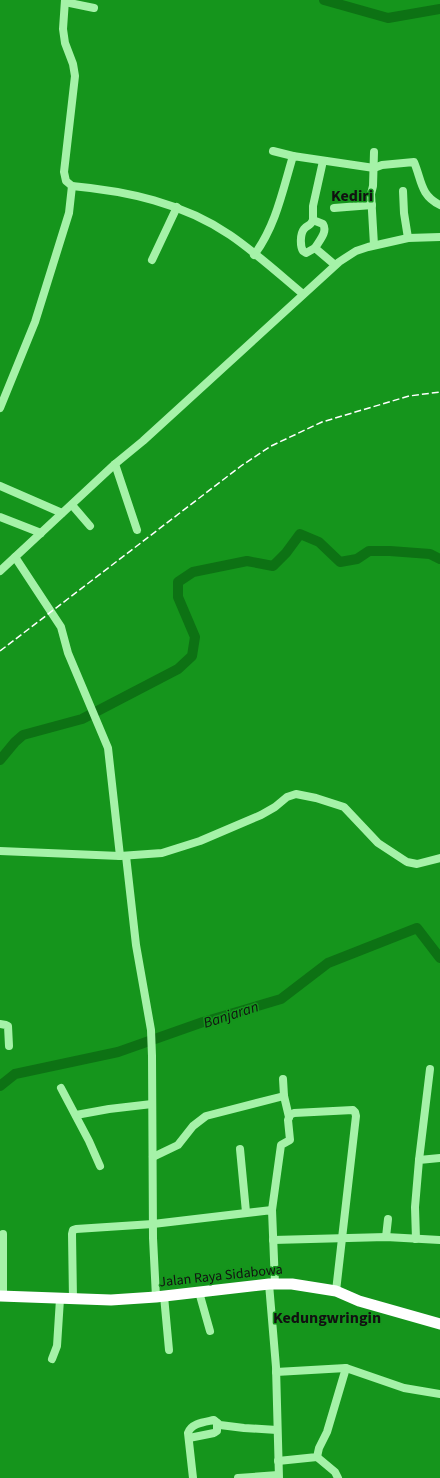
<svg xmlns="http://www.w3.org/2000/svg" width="440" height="1478" font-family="'Source Sans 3',sans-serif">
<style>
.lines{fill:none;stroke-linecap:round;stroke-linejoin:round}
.river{stroke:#0d7214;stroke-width:10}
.minor{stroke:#a5f2a8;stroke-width:8}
.highway{stroke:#fff;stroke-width:11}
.rail{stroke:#fff;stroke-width:1.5;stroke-dasharray:7 3;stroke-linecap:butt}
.labels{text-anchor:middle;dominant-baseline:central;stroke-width:3;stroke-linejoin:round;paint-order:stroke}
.street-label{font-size:14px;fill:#111;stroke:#15951c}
.water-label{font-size:15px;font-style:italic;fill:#111;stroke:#15951c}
.quarter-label{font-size:16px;font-weight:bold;fill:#111;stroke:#15951c}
</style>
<rect width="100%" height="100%" fill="#15951c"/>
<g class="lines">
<g class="river">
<path d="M 324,0 L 388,18 L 440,9"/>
<path d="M 0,760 L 15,742 L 23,735 L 82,719 L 178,669 L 192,656 L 195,637 L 178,597 L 178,582 L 193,572 L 247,561 L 273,566 L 286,553 L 300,534 L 319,542 L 340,562 L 357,559 L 369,551 L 390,551 L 430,554 L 440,559"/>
<path d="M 0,1086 L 15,1074 L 118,1052 L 203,1022 L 281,999 L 328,963 L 417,928 L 440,958"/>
</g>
<g class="minor">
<path d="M 65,0 L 63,29 L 65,43 L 73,64 L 75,76 L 64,172 L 66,181 L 72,186 C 127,191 183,203 230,235 C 255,252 279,274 303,294"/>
<path d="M 65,2 L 94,8"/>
<path d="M 273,151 L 293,156"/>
<path d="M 323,161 L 313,206 L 313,220 L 323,224 C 328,232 319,241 315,248 L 335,265"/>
<path d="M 403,191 L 404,213 L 408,238"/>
<path d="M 334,208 L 372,205"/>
<path d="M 313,220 C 310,227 308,224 304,229 C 300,234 300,246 303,251 L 306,253 L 315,248"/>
<path d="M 374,245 L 371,194 L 373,186 L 374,152"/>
<path d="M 254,255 C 276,226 283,189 293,156 L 374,168 L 382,165 L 414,162 C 422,181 420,195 440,205"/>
<path d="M 152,260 L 177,207"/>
<path d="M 0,408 L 35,322 L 69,213 L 72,186"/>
<path d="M 115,464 L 137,530"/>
<path d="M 0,486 L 62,513"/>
<path d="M 72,505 L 90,526"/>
<path d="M 0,517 L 41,533"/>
<path d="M 15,557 L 61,627 L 68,653 L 108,748 L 120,856"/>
<path d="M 0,571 L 115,464 L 143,441 L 339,262 L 356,251 L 368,247 L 408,238 L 440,237"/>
<path d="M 0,851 L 120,856 L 162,853 L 200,841 L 261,815 L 275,807 L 287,797 L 296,794 L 316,798 L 344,807 L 378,843 L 407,862 L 417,864 L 440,858"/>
<path d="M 126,856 L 136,945 L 151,1030 L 152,1056 L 153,1238 L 156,1297"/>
<path d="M 0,1024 L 6,1025 L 8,1026 L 9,1046"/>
<path d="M 283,1079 L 284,1096 L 289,1117"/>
<path d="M 61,1088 L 89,1141 L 100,1166"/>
<path d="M 76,1115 L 109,1109 L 152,1104"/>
<path d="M 240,1149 L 246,1212"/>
<path d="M 153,1157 L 178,1145 L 193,1126 L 206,1116 L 284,1096"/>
<path d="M 419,1160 L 430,1069"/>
<path d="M 272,1210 L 281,1145 L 290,1140 L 288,1120 L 290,1115 L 294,1113 L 353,1110 L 355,1112 L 356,1116 L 336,1291"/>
<path d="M 3,1234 L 3,1297"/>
<path d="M 386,1237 L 388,1219"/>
<path d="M 416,1239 L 415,1207 L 419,1160 L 440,1158"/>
<path d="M 273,1240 L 386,1237 L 440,1240"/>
<path d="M 269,1284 L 276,1367 L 279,1478"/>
<path d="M 199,1292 L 210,1331"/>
<path d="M 164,1296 L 169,1350"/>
<path d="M 73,1299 L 72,1234 L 73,1230 L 76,1229 L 153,1224 L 272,1210 L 275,1284"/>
<path d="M 52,1359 L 57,1346 L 60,1299"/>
<path d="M 276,1372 L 346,1368 L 404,1388 L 440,1394"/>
<path d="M 189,1438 L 214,1433 L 217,1431 L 217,1423"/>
<path d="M 317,1457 L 335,1472 L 338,1478"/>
<path d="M 278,1461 L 317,1457 L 319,1448 L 327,1432 L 346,1368"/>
<path d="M 193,1478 L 188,1433 C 191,1423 205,1422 214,1420 L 220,1425 L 244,1428 L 277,1430"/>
<path d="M 238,1478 L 278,1475"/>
</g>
<path class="highway" d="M 0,1296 L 111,1300 L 156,1297 L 269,1284 L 292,1284 L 336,1291 L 359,1301 L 440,1324"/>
<path class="rail" d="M 0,651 L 241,466 L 271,446 L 322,422 L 409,396 L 440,392"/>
</g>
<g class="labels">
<g class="street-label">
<text transform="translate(221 1276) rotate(-6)">Jalan Raya Sidabowa</text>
</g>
<g class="water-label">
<text transform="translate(231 1015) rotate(-18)">Banjaran</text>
</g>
<g class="quarter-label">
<text x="352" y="196">Kediri</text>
<text x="327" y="1318">Kedungwringin</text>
</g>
</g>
</svg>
